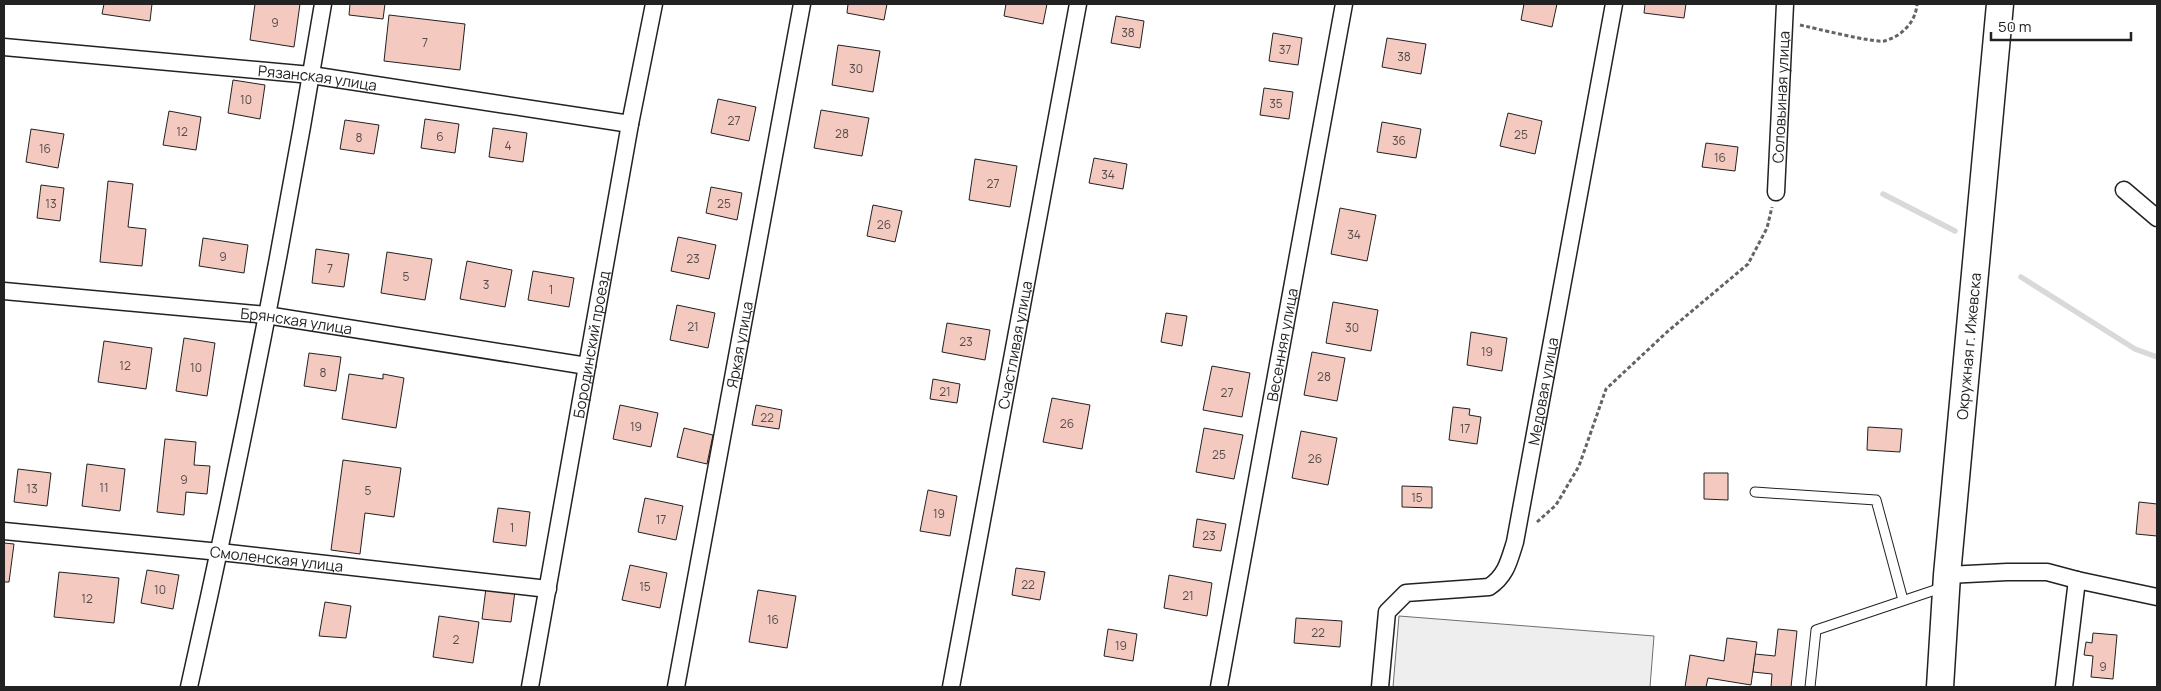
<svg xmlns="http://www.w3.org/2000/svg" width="2161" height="691" font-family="Manrope,sans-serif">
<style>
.green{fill:#eee;stroke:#6f6f6f}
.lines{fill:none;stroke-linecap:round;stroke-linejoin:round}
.stream{stroke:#d9d9d9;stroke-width:5.5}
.building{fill:#f3c9c0;stroke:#222}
.service-casing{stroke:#222;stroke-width:11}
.minor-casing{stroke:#222;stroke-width:19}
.primary-casing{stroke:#222;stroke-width:29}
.path{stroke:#646464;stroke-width:3;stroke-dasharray:4 2.5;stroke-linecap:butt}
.service{stroke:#fff;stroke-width:9}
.minor{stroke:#fff;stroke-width:16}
.primary{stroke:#fff;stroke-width:26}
.labels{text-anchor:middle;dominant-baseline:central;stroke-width:4;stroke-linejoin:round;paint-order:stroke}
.number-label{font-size:12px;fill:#564c4a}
.street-label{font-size:15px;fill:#222;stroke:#fff}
</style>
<rect width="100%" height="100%" fill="#fff"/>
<path class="green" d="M 1399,616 L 1654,636 L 1650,687 L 1393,687 Z"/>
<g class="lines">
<g class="stream">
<path d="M 1883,194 L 1955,231"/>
<path d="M 2021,277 L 2135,349 L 2157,357"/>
</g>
</g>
<g class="building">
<path d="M 104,4 L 152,4 L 150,21 L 102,14 Z"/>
<path d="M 255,4 L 300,4 L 294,47 L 250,40 Z"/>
<path d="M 350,4 L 385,4 L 383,19 L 349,15 Z"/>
<path d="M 848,4 L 887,4 L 884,20 L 847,13 Z"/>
<path d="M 1006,4 L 1047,4 L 1043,24 L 1004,16 Z"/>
<path d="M 1524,4 L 1557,4 L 1552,27 L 1521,20 Z"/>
<path d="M 1645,4 L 1686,4 L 1684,18 L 1644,13 Z"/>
<path d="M 389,15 L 465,24 L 460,70 L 384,61 Z"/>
<path d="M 1116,16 L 1144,21 L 1140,48 L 1111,43 Z"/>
<path d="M 1273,33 L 1302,38 L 1298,65 L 1269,61 Z"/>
<path d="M 1387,38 L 1426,44 L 1421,74 L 1382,67 Z"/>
<path d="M 838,45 L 880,51 L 873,92 L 832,85 Z"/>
<path d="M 233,80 L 265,85 L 260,119 L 228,113 Z"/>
<path d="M 1264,88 L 1293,92 L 1289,119 L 1260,115 Z"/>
<path d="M 718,99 L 756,107 L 749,141 L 711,133 Z"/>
<path d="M 821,110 L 869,118 L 862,156 L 814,148 Z"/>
<path d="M 169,111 L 201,117 L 196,150 L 163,145 Z"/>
<path d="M 1508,113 L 1542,121 L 1535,154 L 1500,146 Z"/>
<path d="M 425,119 L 459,124 L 455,153 L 421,148 Z"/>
<path d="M 345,120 L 379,125 L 374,154 L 340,149 Z"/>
<path d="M 1382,122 L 1421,129 L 1416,158 L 1377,152 Z"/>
<path d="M 493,128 L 527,133 L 523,162 L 489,157 Z"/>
<path d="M 31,129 L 64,134 L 58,168 L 26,162 Z"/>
<path d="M 1706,143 L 1738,147 L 1735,171 L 1702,167 Z"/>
<path d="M 1094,158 L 1127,164 L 1123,189 L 1089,183 Z"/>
<path d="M 975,159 L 1017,166 L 1010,207 L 969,200 Z"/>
<path d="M 108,181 L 133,184 L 128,227 L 146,229 L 142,266 L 100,262 Z"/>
<path d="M 41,185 L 64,188 L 60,221 L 37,218 Z"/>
<path d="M 711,187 L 742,193 L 737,220 L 706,213 Z"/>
<path d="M 873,205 L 902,211 L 895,242 L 867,236 Z"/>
<path d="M 1340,208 L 1376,215 L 1367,261 L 1331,254 Z"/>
<path d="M 678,237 L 716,245 L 709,279 L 671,271 Z"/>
<path d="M 203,238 L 248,245 L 244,273 L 199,266 Z"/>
<path d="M 316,249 L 349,254 L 344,287 L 312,283 Z"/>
<path d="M 387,252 L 432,259 L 425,300 L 381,293 Z"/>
<path d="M 467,261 L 512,270 L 505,307 L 460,299 Z"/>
<path d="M 533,271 L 574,278 L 569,307 L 528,300 Z"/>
<path d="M 1333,302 L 1378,310 L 1371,351 L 1326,343 Z"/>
<path d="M 677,305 L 715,313 L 708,348 L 670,340 Z"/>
<path d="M 1166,313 L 1187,316 L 1182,346 L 1161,342 Z"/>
<path d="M 947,323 L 990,330 L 985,360 L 942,352 Z"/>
<path d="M 1471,332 L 1507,338 L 1502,371 L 1467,365 Z"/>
<path d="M 184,338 L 215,343 L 207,396 L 176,391 Z"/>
<path d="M 104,341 L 152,348 L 146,389 L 98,382 Z"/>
<path d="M 1312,352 L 1345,358 L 1337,401 L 1304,395 Z"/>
<path d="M 309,353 L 341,357 L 336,391 L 304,386 Z"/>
<path d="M 1212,366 L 1250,373 L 1242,417 L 1203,410 Z"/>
<path d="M 349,374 L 383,379 L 383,374 L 404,378 L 396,428 L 342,419 Z"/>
<path d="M 933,379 L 960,384 L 957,403 L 930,399 Z"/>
<path d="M 1052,398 L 1090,405 L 1082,449 L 1043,442 Z"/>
<path d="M 620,405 L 658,413 L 651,447 L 613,439 Z"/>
<path d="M 756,405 L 782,410 L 779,429 L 752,425 Z"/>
<path d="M 1453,407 L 1470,409 L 1469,415 L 1481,417 L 1477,444 L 1449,440 Z"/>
<path d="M 1868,427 L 1902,429 L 1900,452 L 1867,450 Z"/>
<path d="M 684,428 L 713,435 L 707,464 L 677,457 Z"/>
<path d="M 1204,428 L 1243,435 L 1234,479 L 1196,472 Z"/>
<path d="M 1301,431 L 1337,438 L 1328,485 L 1292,478 Z"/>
<path d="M 165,439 L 196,442 L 194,465 L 210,466 L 207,494 L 186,492 L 184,515 L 157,512 Z"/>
<path d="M 343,460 L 401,468 L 394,517 L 365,513 L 360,554 L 331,550 Z"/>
<path d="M 87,464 L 125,469 L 120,511 L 82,506 Z"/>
<path d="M 18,469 L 51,473 L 47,506 L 14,502 Z"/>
<path d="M 1704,473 L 1728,473 L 1728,500 L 1704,499 Z"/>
<path d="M 1402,486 L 1432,487 L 1432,508 L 1402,507 Z"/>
<path d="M 928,490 L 957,496 L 950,536 L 920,531 Z"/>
<path d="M 645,498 L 683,506 L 676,540 L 638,532 Z"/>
<path d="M 2139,502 L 2157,504 L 2157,536 L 2136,534 Z"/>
<path d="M 498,508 L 530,512 L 526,546 L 493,542 Z"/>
<path d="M 1197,519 L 1226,524 L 1221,551 L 1193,547 Z"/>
<path d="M 4,543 L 14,544 L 9,582 L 4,582 Z"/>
<path d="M 630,565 L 667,573 L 660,608 L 622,600 Z"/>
<path d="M 1016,568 L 1045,572 L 1040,600 L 1012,595 Z"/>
<path d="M 147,570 L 179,575 L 173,609 L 141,603 Z"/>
<path d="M 59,572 L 119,578 L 114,623 L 54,617 Z"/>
<path d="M 1169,575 L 1212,583 L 1207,616 L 1164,608 Z"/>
<path d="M 486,588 L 515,591 L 511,622 L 482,619 Z"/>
<path d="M 758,590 L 796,596 L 787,648 L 749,642 Z"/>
<path d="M 325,602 L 351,606 L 346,638 L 319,636 Z"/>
<path d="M 439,616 L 479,622 L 473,663 L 433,657 Z"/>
<path d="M 1296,618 L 1342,621 L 1340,647 L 1294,643 Z"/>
<path d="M 1108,629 L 1137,634 L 1133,661 L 1104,656 Z"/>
<path d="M 1778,629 L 1797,631 L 1791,687 L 1771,687 L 1772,674 L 1753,672 L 1755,654 L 1775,656 Z"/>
<path d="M 2093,633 L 2117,635 L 2113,679 L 2091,677 L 2093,656 L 2084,655 L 2086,642 L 2092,643 Z"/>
<path d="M 1727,638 L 1757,642 L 1751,685 L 1708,678 L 1706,687 L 1685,687 L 1690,655 L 1724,661 Z"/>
</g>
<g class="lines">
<g class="service-casing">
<g id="service">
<path d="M 1755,492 L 1876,500 L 1903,600"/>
<path d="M 1810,687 L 1816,630 L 1944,587"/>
</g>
</g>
<g class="minor-casing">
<g id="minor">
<path id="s1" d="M 4,47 L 311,75 L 630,124"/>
<path d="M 2124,190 L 2157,218"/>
<path id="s2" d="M 1776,192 L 1785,4"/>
<path id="s3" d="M 4,291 L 266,315 L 587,366"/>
<path id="s4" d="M 4,531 L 220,552 L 548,589"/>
<path d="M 1947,575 L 2007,572 L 2047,572 L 2077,580"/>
<path d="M 189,687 C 240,461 285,233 323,4"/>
<path id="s5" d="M 530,687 L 630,124 L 654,4"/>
<path id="s6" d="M 676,687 L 802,4"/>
<path id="s7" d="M 951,687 L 1078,4"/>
<path id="s8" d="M 1219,687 L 1344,4"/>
<path id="s9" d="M 1380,687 L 1387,612 L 1406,593 L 1489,587 C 1506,576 1509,561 1515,542 L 1614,4"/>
<path d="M 2064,687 L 2077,580 L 2157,597"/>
</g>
</g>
<g class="primary-casing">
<g id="primary">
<path id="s10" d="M 1940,687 L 1947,575 L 2000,4"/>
</g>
</g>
<g class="path">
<path d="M 1800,25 C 1814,28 1874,43 1884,41 C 1901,37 1916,22 1917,4"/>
<path d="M 1537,522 L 1556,505 L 1579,466 L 1606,389 L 1667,332 L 1748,264 L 1767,228 L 1772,207"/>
</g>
<use href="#service" class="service"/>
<use href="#minor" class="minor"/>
<use href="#primary" class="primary"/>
</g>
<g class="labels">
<g class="number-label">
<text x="275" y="22">9</text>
<text x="1128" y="32">38</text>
<text x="425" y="42">7</text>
<text x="1285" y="49">37</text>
<text x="1404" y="56">38</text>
<text x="856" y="68">30</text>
<text x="246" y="99">10</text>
<text x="1276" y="103">35</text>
<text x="734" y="120">27</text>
<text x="182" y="131">12</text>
<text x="842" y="133">28</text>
<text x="1521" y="134">25</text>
<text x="440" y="136">6</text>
<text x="359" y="137">8</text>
<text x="1399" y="140">36</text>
<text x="508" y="145">4</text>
<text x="45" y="148">16</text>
<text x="1720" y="157">16</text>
<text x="1108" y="174">34</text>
<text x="993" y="183">27</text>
<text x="51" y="203">13</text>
<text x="724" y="203">25</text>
<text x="884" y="224">26</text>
<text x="1354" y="234">34</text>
<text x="223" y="256">9</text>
<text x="693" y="258">23</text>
<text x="330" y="268">7</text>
<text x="406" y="276">5</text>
<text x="486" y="284">3</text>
<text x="551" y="289">1</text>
<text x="693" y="326">21</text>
<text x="1352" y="327">30</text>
<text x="966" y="341">23</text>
<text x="1487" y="351">19</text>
<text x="125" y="365">12</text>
<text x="196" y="367">10</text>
<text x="323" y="372">8</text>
<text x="1324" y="376">28</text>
<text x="945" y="391">21</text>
<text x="1227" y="392">27</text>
<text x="767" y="417">22</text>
<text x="1067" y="423">26</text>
<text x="636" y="426">19</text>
<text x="1465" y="428">17</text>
<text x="1219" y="454">25</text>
<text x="1315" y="458">26</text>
<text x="184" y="479">9</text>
<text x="104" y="487">11</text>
<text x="32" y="488">13</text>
<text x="368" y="490">5</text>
<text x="1417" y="497">15</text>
<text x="939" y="513">19</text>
<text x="661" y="519">17</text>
<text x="512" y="527">1</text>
<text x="1209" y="535">23</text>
<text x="1028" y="584">22</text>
<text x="645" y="586">15</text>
<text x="160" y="589">10</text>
<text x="1188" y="595">21</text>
<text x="87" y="598">12</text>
<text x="773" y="619">16</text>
<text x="1318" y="632">22</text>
<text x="456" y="639">2</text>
<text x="1121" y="645">19</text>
<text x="2103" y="666">9</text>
</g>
<g class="street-label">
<text stroke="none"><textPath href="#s1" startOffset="315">Рязанская улица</textPath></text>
<text stroke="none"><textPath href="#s2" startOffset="95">Соловьиная улица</textPath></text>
<text stroke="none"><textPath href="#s3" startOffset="294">Брянская улица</textPath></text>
<text stroke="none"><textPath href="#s5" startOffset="348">Бородинский проезд</textPath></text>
<text stroke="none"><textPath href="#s10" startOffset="342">Окружная г. Ижевска</textPath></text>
<text stroke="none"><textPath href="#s6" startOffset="348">Яркая улица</textPath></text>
<text stroke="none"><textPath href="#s7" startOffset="348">Счастливая улица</textPath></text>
<text stroke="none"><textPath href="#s8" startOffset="348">Весенняя улица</textPath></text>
<text stroke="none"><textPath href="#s9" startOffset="392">Медовая улица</textPath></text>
<text stroke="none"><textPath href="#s4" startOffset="274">Смоленская улица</textPath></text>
</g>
</g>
<rect width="2161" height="691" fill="none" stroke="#222222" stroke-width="10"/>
<path d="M1991 32v8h140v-8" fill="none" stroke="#222222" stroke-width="2.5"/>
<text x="1998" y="32" font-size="15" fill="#222222" stroke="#ffffff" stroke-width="4" paint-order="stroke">50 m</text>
</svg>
